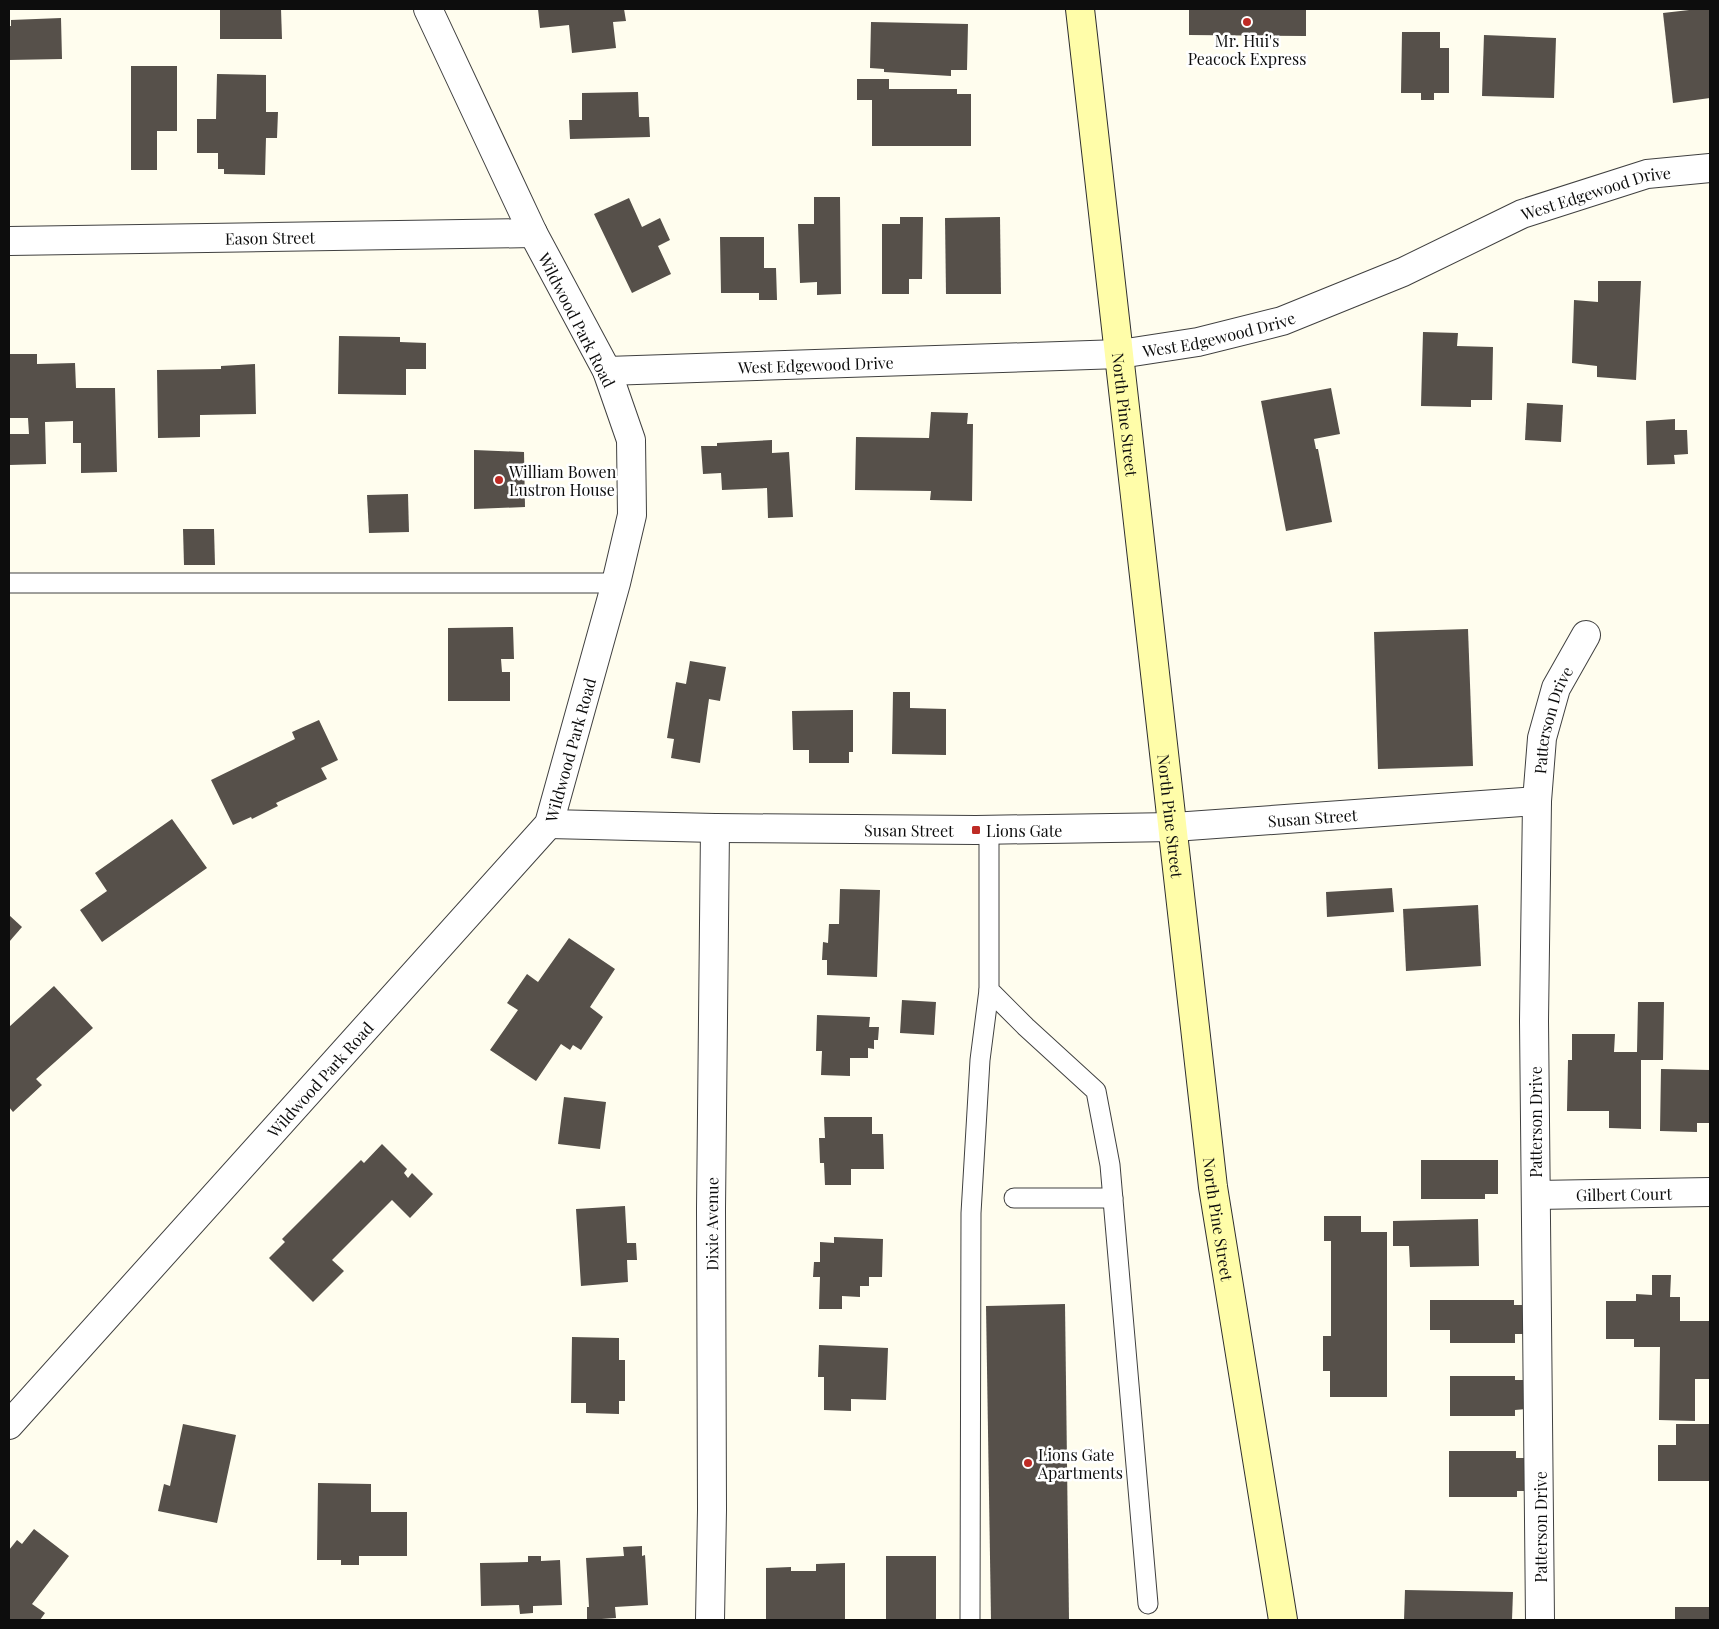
<svg xmlns="http://www.w3.org/2000/svg" width="1719" height="1629" font-family="'Playfair Display',serif">
<style>
.building{fill:#56504a}
.lines{fill:none;stroke-linecap:round;stroke-linejoin:round}
.service-casing{stroke:#404040;stroke-width:21}
.minor-casing{stroke:#404040;stroke-width:30}
.tertiary-casing{stroke:#404040;stroke-width:30}
.secondary-casing{stroke:#2f2f2f;stroke-width:30}
.service{stroke:#fff;stroke-width:19}
.minor{stroke:#fff;stroke-width:28}
.tertiary{stroke:#fff;stroke-width:28}
.secondary{stroke:#fffda9;stroke-width:28}
.poi-dot{fill:#be2b25;stroke:#fff;stroke-width:2}
.labels{text-anchor:middle;dominant-baseline:central;stroke-width:5;stroke-linejoin:round;paint-order:stroke}
.poi-label{font-size:16px;fill:#0d0d0d;stroke:#fff;text-anchor:start}
.street-label{font-size:16px;fill:#0d0d0d;stroke:#fff}
</style>
<rect width="100%" height="100%" fill="#fffdee"/>
<g class="building">
<path d="M 220,9 L 281,9 L 282,39 L 220,39 Z"/>
<path d="M 538,9 L 624,9 L 626,21 L 613,22 L 616,48 L 572,53 L 569,25 L 540,28 Z"/>
<path d="M 1189,9 L 1306,9 L 1306,36 L 1189,35 Z"/>
<path d="M 1698,9 L 1710,9 L 1710,98 L 1673,103 L 1663,13 Z"/>
<path d="M 61,18 L 62,59 L 9,60 L 9,26 L 11,26 L 11,20 Z"/>
<path d="M 871,22 L 968,24 L 967,70 L 951,70 L 951,76 L 884,72 L 884,69 L 870,68 Z"/>
<path d="M 1402,32 L 1440,32 L 1440,48 L 1449,48 L 1449,93 L 1434,93 L 1434,100 L 1421,100 L 1421,93 L 1401,93 Z"/>
<path d="M 1484,35 L 1556,38 L 1554,98 L 1482,96 Z"/>
<path d="M 131,66 L 177,66 L 177,131 L 157,131 L 157,170 L 131,170 Z"/>
<path d="M 217,74 L 266,75 L 266,112 L 278,112 L 277,138 L 266,138 L 265,175 L 224,174 L 224,169 L 218,169 L 218,153 L 197,153 L 197,119 L 216,119 Z"/>
<path d="M 857,79 L 889,79 L 889,89 L 957,89 L 957,94 L 971,94 L 971,146 L 872,146 L 872,100 L 857,100 Z"/>
<path d="M 638,92 L 639,117 L 649,117 L 650,137 L 570,139 L 569,120 L 582,120 L 582,93 Z"/>
<path d="M 814,197 L 840,197 L 841,294 L 817,295 L 817,282 L 800,283 L 798,224 L 814,224 Z"/>
<path d="M 629,198 L 642,227 L 660,218 L 670,240 L 658,246 L 671,274 L 632,293 L 594,214 Z"/>
<path d="M 900,217 L 923,217 L 922,279 L 909,279 L 909,294 L 882,294 L 882,224 L 900,224 Z"/>
<path d="M 1000,217 L 1001,294 L 946,294 L 945,218 Z"/>
<path d="M 720,237 L 764,237 L 764,268 L 776,268 L 777,300 L 759,300 L 759,293 L 721,293 Z"/>
<path d="M 1598,281 L 1641,281 L 1636,380 L 1597,377 L 1597,366 L 1572,363 L 1574,300 L 1598,302 Z"/>
<path d="M 1423,332 L 1458,333 L 1457,346 L 1493,347 L 1492,400 L 1471,400 L 1471,407 L 1421,406 Z"/>
<path d="M 339,336 L 400,337 L 400,342 L 426,343 L 426,369 L 406,369 L 406,395 L 338,394 Z"/>
<path d="M 9,354 L 37,354 L 37,364 L 75,363 L 76,388 L 115,388 L 117,472 L 81,473 L 81,443 L 73,443 L 73,421 L 45,422 L 46,464 L 9,465 L 9,434 L 29,434 L 28,418 L 9,418 Z"/>
<path d="M 255,364 L 256,414 L 200,415 L 200,437 L 158,438 L 157,370 L 221,369 L 221,366 Z"/>
<path d="M 1331,388 L 1340,434 L 1314,439 L 1316,449 L 1318,449 L 1332,522 L 1286,531 L 1261,401 Z"/>
<path d="M 1527,403 L 1563,405 L 1561,442 L 1525,440 Z"/>
<path d="M 931,412 L 968,413 L 967,424 L 973,424 L 972,501 L 930,500 L 931,491 L 855,490 L 856,437 L 929,438 Z"/>
<path d="M 1675,419 L 1675,430 L 1687,430 L 1688,454 L 1674,455 L 1675,464 L 1647,465 L 1646,421 Z"/>
<path d="M 772,440 L 772,453 L 789,452 L 793,517 L 768,518 L 767,488 L 722,490 L 721,473 L 703,474 L 701,446 L 717,446 L 717,443 Z"/>
<path d="M 474,450 L 524,452 L 525,507 L 474,509 Z"/>
<path d="M 408,494 L 409,532 L 369,533 L 367,495 Z"/>
<path d="M 183,529 L 214,529 L 215,565 L 184,565 Z"/>
<path d="M 513,627 L 514,659 L 501,659 L 502,672 L 510,672 L 510,701 L 448,701 L 448,628 Z"/>
<path d="M 1468,629 L 1473,766 L 1378,769 L 1374,632 Z"/>
<path d="M 690,661 L 726,667 L 720,701 L 709,699 L 700,763 L 671,758 L 674,739 L 667,738 L 676,682 L 686,684 Z"/>
<path d="M 893,692 L 910,692 L 910,708 L 946,709 L 946,755 L 892,754 Z"/>
<path d="M 853,710 L 853,752 L 849,752 L 849,763 L 809,763 L 809,750 L 793,750 L 792,711 Z"/>
<path d="M 319,720 L 338,760 L 321,768 L 327,779 L 276,803 L 278,806 L 252,819 L 251,817 L 233,825 L 211,780 L 295,739 L 292,732 Z"/>
<path d="M 172,819 L 207,868 L 102,942 L 80,910 L 107,891 L 95,873 Z"/>
<path d="M 1392,888 L 1394,912 L 1327,917 L 1326,892 Z"/>
<path d="M 840,889 L 880,890 L 877,977 L 827,975 L 827,960 L 822,960 L 823,942 L 828,943 L 829,924 L 839,924 Z"/>
<path d="M 1478,905 L 1481,966 L 1406,971 L 1403,909 Z"/>
<path d="M 9,915 L 22,927 L 9,942 Z"/>
<path d="M 569,938 L 615,969 L 590,1007 L 603,1017 L 581,1050 L 573,1045 L 570,1050 L 561,1044 L 536,1081 L 490,1050 L 518,1010 L 507,1003 L 527,974 L 538,982 Z"/>
<path d="M 54,986 L 93,1028 L 36,1079 L 42,1085 L 13,1112 L 9,1107 L 9,1027 Z"/>
<path d="M 902,1000 L 936,1002 L 934,1035 L 900,1033 Z"/>
<path d="M 1638,1002 L 1664,1002 L 1663,1060 L 1641,1060 L 1641,1129 L 1609,1128 L 1609,1111 L 1567,1111 L 1568,1060 L 1572,1060 L 1572,1034 L 1615,1034 L 1614,1052 L 1637,1052 Z"/>
<path d="M 817,1015 L 870,1017 L 869,1027 L 879,1027 L 878,1040 L 874,1040 L 874,1049 L 868,1048 L 868,1058 L 850,1058 L 850,1076 L 821,1075 L 822,1051 L 816,1051 Z"/>
<path d="M 1661,1069 L 1710,1070 L 1710,1123 L 1697,1123 L 1697,1132 L 1660,1131 Z"/>
<path d="M 564,1097 L 606,1102 L 600,1149 L 558,1144 Z"/>
<path d="M 824,1117 L 872,1117 L 872,1134 L 883,1134 L 884,1169 L 851,1169 L 851,1185 L 825,1185 L 824,1163 L 820,1163 L 819,1138 L 825,1138 Z"/>
<path d="M 382,1144 L 407,1169 L 404,1173 L 408,1178 L 412,1173 L 433,1194 L 410,1218 L 392,1200 L 332,1260 L 344,1271 L 313,1302 L 269,1258 L 285,1242 L 282,1239 L 361,1160 L 364,1163 Z"/>
<path d="M 1421,1160 L 1498,1160 L 1498,1194 L 1485,1194 L 1485,1199 L 1421,1199 Z"/>
<path d="M 625,1206 L 627,1243 L 636,1243 L 637,1260 L 627,1260 L 628,1282 L 581,1286 L 576,1209 Z"/>
<path d="M 1324,1216 L 1361,1216 L 1361,1232 L 1387,1232 L 1387,1397 L 1330,1397 L 1330,1371 L 1323,1371 L 1323,1336 L 1331,1336 L 1331,1241 L 1324,1241 Z"/>
<path d="M 1478,1219 L 1479,1266 L 1410,1267 L 1409,1246 L 1393,1246 L 1393,1221 Z"/>
<path d="M 834,1237 L 883,1239 L 882,1277 L 869,1277 L 869,1286 L 860,1286 L 860,1297 L 842,1296 L 842,1309 L 819,1309 L 820,1277 L 813,1277 L 814,1262 L 820,1262 L 820,1242 L 834,1243 Z"/>
<path d="M 1652,1275 L 1671,1275 L 1670,1297 L 1680,1297 L 1680,1321 L 1710,1321 L 1710,1379 L 1695,1379 L 1695,1421 L 1659,1420 L 1660,1347 L 1634,1347 L 1634,1339 L 1606,1339 L 1606,1301 L 1636,1301 L 1636,1294 L 1652,1295 Z"/>
<path d="M 1430,1300 L 1514,1300 L 1514,1305 L 1526,1305 L 1525,1334 L 1515,1334 L 1515,1343 L 1450,1343 L 1450,1330 L 1430,1330 Z"/>
<path d="M 1065,1304 L 1069,1620 L 991,1620 L 986,1306 Z"/>
<path d="M 572,1337 L 619,1338 L 619,1360 L 625,1360 L 625,1401 L 619,1401 L 619,1414 L 586,1413 L 586,1403 L 571,1403 Z"/>
<path d="M 819,1345 L 888,1348 L 886,1400 L 851,1399 L 851,1411 L 824,1410 L 824,1377 L 818,1377 Z"/>
<path d="M 1450,1376 L 1515,1376 L 1515,1380 L 1527,1380 L 1527,1409 L 1515,1410 L 1515,1416 L 1450,1416 Z"/>
<path d="M 183,1424 L 236,1435 L 217,1523 L 158,1511 L 164,1484 L 170,1486 Z"/>
<path d="M 1676,1424 L 1710,1424 L 1710,1481 L 1658,1481 L 1658,1445 L 1676,1445 Z"/>
<path d="M 1449,1451 L 1516,1451 L 1516,1458 L 1528,1458 L 1528,1491 L 1517,1491 L 1517,1497 L 1449,1497 Z"/>
<path d="M 318,1483 L 371,1484 L 371,1512 L 407,1512 L 407,1556 L 359,1556 L 359,1565 L 341,1565 L 341,1560 L 317,1560 Z"/>
<path d="M 34,1529 L 69,1556 L 32,1604 L 45,1613 L 40,1620 L 9,1620 L 9,1550 L 17,1540 L 22,1544 Z"/>
<path d="M 642,1546 L 642,1556 L 645,1555 L 648,1605 L 615,1607 L 616,1618 L 587,1620 L 587,1607 L 589,1607 L 586,1558 L 624,1556 L 623,1547 Z"/>
<path d="M 528,1556 L 541,1556 L 541,1561 L 560,1560 L 562,1605 L 533,1606 L 533,1613 L 520,1614 L 519,1605 L 481,1606 L 480,1563 L 528,1562 Z"/>
<rect x="886" y="1556" width="50" height="64"/>
<path d="M 845,1563 L 845,1619 L 819,1619 L 819,1620 L 766,1619 L 766,1568 L 791,1567 L 791,1571 L 816,1571 L 816,1564 Z"/>
<path d="M 1405,1590 L 1513,1592 L 1512,1620 L 1404,1620 Z"/>
<rect x="1675" y="1607" width="35" height="13"/>
</g>
<g class="lines">
<g class="service-casing">
<g id="service">
<path d="M 9,583 L 616,583"/>
<path d="M 989,830 L 989,990 L 1026,1027 L 1096,1091 L 1110,1165 L 1148,1604"/>
<path d="M 1014,1198 L 1113,1198"/>
<path d="M 970,1620 L 971,1213 L 980,1060 L 989,990"/>
</g>
</g>
<g class="minor-casing">
<g id="minor">
<path id="s1" d="M 9,241 L 533,233"/>
<path id="s2" d="M 549,824 L 715,828 L 976,830 L 1174,827 L 1537,801"/>
<path id="s3" d="M 1536,1195 L 1710,1192"/>
<path id="s4" d="M 710,1620 L 712,1510 L 711,1209 L 715,828"/>
<path id="s5" d="M 1540,1620 L 1534,1021 L 1537,801 L 1542,738 L 1556,688 L 1586,635"/>
</g>
</g>
<g class="tertiary-casing">
<g id="tertiary">
<path id="s6" d="M 607,371 L 1120,354 L 1198,342 L 1282,321 L 1403,272 L 1522,214 L 1647,174 L 1710,168"/>
<path id="s7" d="M 9,1425 L 549,824 L 616,583 L 632,515 L 631,440 L 607,371 L 533,233 L 428,9"/>
</g>
</g>
<g class="secondary-casing">
<g id="secondary">
<path id="s8" d="M 1080,9 L 1213,1187 L 1283,1620"/>
</g>
</g>
<use href="#service" class="service"/>
<use href="#minor" class="minor"/>
<use href="#tertiary" class="tertiary"/>
<use href="#secondary" class="secondary"/>
</g>
<g class="poi-dot">
<circle cx="1247" cy="22" r="5"/>
<circle cx="499" cy="480" r="5"/>
<rect x="971" y="825" width="10" height="10" rx="2.5"/>
<circle cx="1028" cy="1463" r="5"/>
</g>
<g class="labels">
<g class="poi-label">
<text x="1247" y="40" text-anchor="middle">Mr. Hui's<tspan x="1247" dy="18">Peacock Express</tspan></text>
<text x="509" y="471">William Bowen<tspan x="509" dy="18">Lustron House</tspan></text>
<text x="986" y="830">Lions Gate</text>
<text x="1038" y="1454">Lions Gate<tspan x="1038" dy="18">Apartments</tspan></text>
</g>
<g class="street-label">
<text stroke="none"><textPath href="#s6" startOffset="1019">West Edgewood Drive</textPath></text>
<text stroke="none"><textPath href="#s1" startOffset="261">Eason Street</textPath></text>
<text transform="translate(577 320) rotate(63)">Wildwood Park Road</text>
<text stroke="none"><textPath href="#s6" startOffset="614">West Edgewood Drive</textPath></text>
<text stroke="none"><textPath href="#s6" startOffset="209">West Edgewood Drive</textPath></text>
<text stroke="none"><textPath href="#s8" startOffset="408">North Pine Street</textPath></text>
<text stroke="none"><textPath href="#s5" startOffset="902">Patterson Drive</textPath></text>
<text stroke="none"><textPath href="#s7" startOffset="885">Wildwood Park Road</textPath></text>
<text stroke="none"><textPath href="#s8" startOffset="812">North Pine Street</textPath></text>
<text stroke="none"><textPath href="#s2" startOffset="764">Susan Street</textPath></text>
<text stroke="none"><textPath href="#s2" startOffset="360">Susan Street</textPath></text>
<text stroke="none"><textPath href="#s7" startOffset="465">Wildwood Park Road</textPath></text>
<text transform="translate(1535 1122) rotate(-90)">Patterson Drive</text>
<text stroke="none"><textPath href="#s3" startOffset="88">Gilbert Court</textPath></text>
<text stroke="none"><textPath href="#s8" startOffset="1218">North Pine Street</textPath></text>
<text stroke="none"><textPath href="#s4" startOffset="396">Dixie Avenue</textPath></text>
<text transform="translate(1540 1527) rotate(-90)">Patterson Drive</text>
</g>
</g>
<rect width="1719" height="1629" fill="none" stroke="#0d0d0d" stroke-width="20"/>
</svg>
